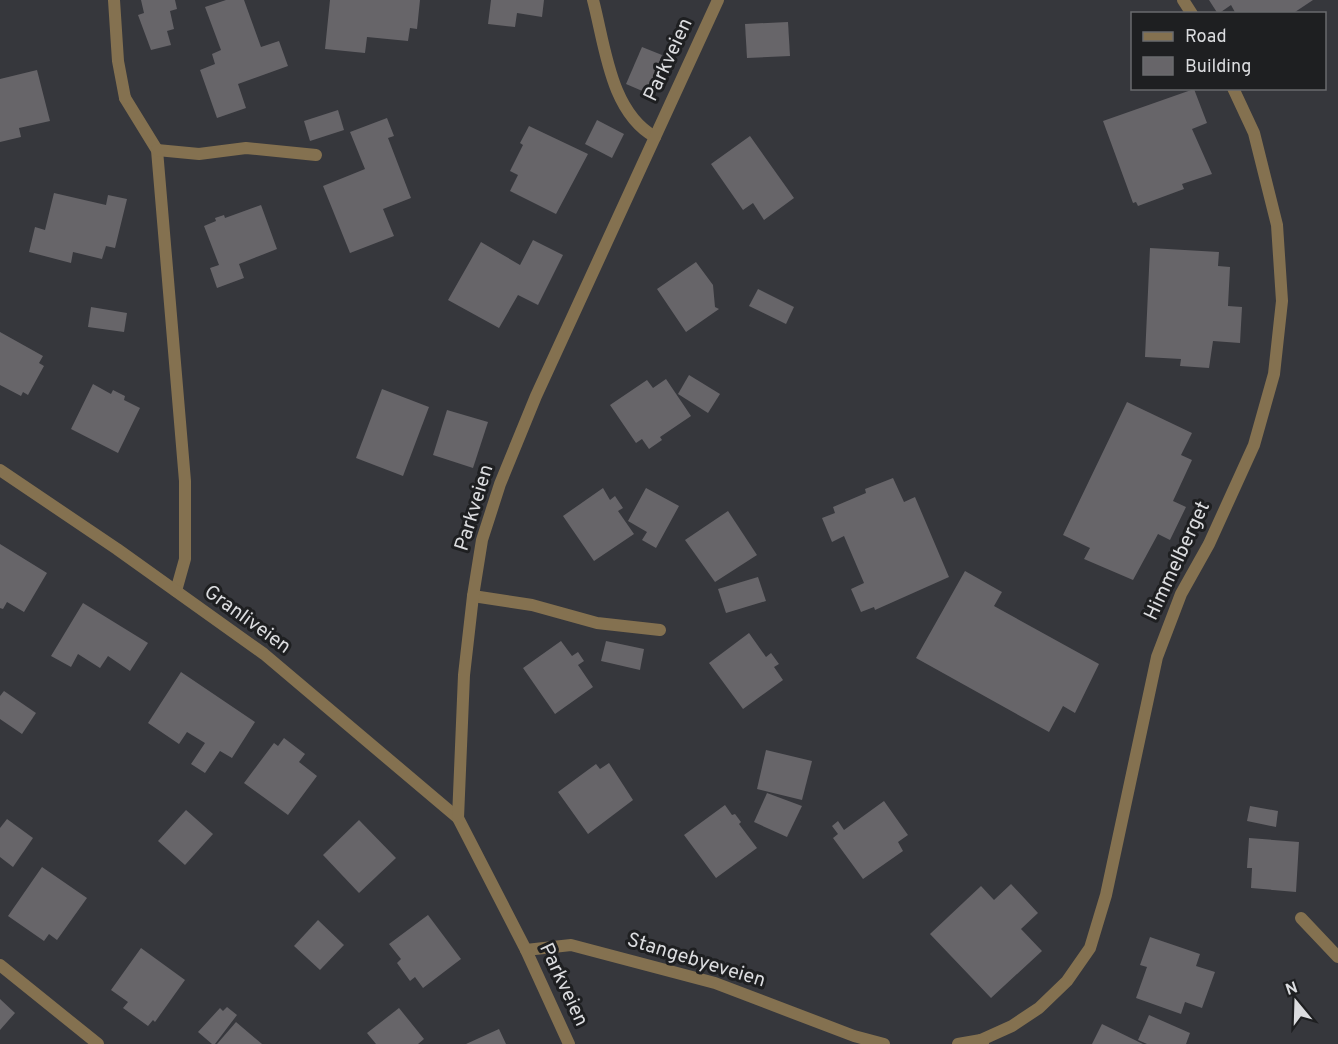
<svg xmlns="http://www.w3.org/2000/svg" width="1338" height="1044" font-family="Overpass,sans-serif">
<style>
.building{fill:#676569}
.lines{fill:none;stroke-linecap:round;stroke-linejoin:round}
.service{stroke:#847150;stroke-width:12}
.minor{stroke:#847150;stroke-width:12}
.labels{text-anchor:middle;dominant-baseline:central;stroke-width:6;stroke-linejoin:round;paint-order:stroke}
.street-label{font-size:20px;fill:#dbdcdf;stroke:#1e1f21}
</style>
<rect width="100%" height="100%" fill="#36373c"/>
<g class="building">
<path d="M 141,0 L 175,0 L 177,9 L 170,11 L 174,29 L 167,31 L 171,45 L 151,50 L 138,15 L 144,13 Z"/>
<path d="M 226,0 L 244,0 L 261,47 L 279,41 L 288,66 L 238,84 L 246,108 L 217,118 L 200,70 L 215,64 L 212,54 L 221,50 L 205,7 Z"/>
<path d="M 330,0 L 420,0 L 417,29 L 410,28 L 408,41 L 367,37 L 365,53 L 325,49 Z"/>
<path d="M 491,0 L 544,0 L 542,17 L 517,13 L 515,27 L 488,24 Z"/>
<path d="M 1209,0 L 1313,0 L 1292,14 L 1236,14 L 1231,5 L 1218,14 Z"/>
<path d="M 788,22 L 790,56 L 747,58 L 745,24 Z"/>
<path d="M 642,47 L 662,55 L 647,93 L 626,84 Z"/>
<path d="M 37,70 L 50,121 L 19,128 L 21,137 L 0,142 L 0,79 Z"/>
<path d="M 1194,89 L 1207,123 L 1192,129 L 1212,174 L 1182,184 L 1184,189 L 1138,206 L 1136,202 L 1133,203 L 1103,121 Z"/>
<path d="M 338,110 L 344,130 L 310,141 L 304,121 Z"/>
<path d="M 387,118 L 394,136 L 388,138 L 411,198 L 383,209 L 394,236 L 350,253 L 323,186 L 365,169 L 350,132 Z"/>
<path d="M 597,120 L 624,134 L 612,158 L 585,144 Z"/>
<path d="M 529,126 L 588,154 L 556,214 L 510,191 L 518,175 L 510,171 L 523,145 L 520,143 Z"/>
<path d="M 750,136 L 794,198 L 764,220 L 753,203 L 743,210 L 711,164 Z"/>
<path d="M 54,193 L 106,205 L 108,195 L 127,199 L 115,248 L 106,246 L 102,259 L 73,252 L 71,263 L 29,252 L 35,227 L 45,230 Z"/>
<path d="M 261,205 L 277,249 L 239,264 L 244,278 L 217,288 L 210,268 L 219,265 L 204,226 L 216,221 L 215,218 L 224,215 L 225,218 Z"/>
<path d="M 533,240 L 563,255 L 538,305 L 518,295 L 499,328 L 448,300 L 481,242 L 520,265 Z"/>
<path d="M 1150,248 L 1219,252 L 1218,266 L 1230,267 L 1228,306 L 1242,307 L 1240,343 L 1213,341 L 1209,368 L 1180,366 L 1181,359 L 1145,357 Z"/>
<path d="M 696,262 L 713,285 L 715,307 L 719,309 L 686,332 L 657,289 Z"/>
<path d="M 758,289 L 794,307 L 786,324 L 749,306 Z"/>
<path d="M 91,307 L 127,313 L 124,332 L 88,327 Z"/>
<path d="M 0,332 L 43,356 L 39,363 L 44,366 L 28,395 L 23,392 L 21,396 L 0,385 Z"/>
<path d="M 689,375 L 720,394 L 708,413 L 678,394 Z"/>
<path d="M 666,379 L 691,416 L 660,437 L 662,440 L 649,449 L 642,439 L 636,443 L 610,405 L 647,380 L 653,388 Z"/>
<path d="M 93,384 L 111,394 L 113,390 L 125,396 L 124,400 L 140,408 L 118,453 L 71,429 Z"/>
<path d="M 382,389 L 429,407 L 403,476 L 356,458 Z"/>
<path d="M 1127,402 L 1192,433 L 1181,455 L 1192,460 L 1173,501 L 1186,507 L 1170,540 L 1158,534 L 1133,580 L 1084,559 L 1090,548 L 1063,535 Z"/>
<path d="M 447,410 L 488,422 L 473,468 L 433,455 Z"/>
<path d="M 893,478 L 904,502 L 915,497 L 949,577 L 875,610 L 874,607 L 861,612 L 851,589 L 864,583 L 844,536 L 832,542 L 822,518 L 835,513 L 833,507 L 866,493 L 865,489 Z"/>
<path d="M 603,488 L 610,500 L 615,496 L 623,508 L 618,511 L 634,534 L 594,561 L 563,516 Z"/>
<path d="M 646,488 L 679,506 L 656,548 L 642,540 L 647,532 L 628,521 Z"/>
<path d="M 728,511 L 757,555 L 715,582 L 685,540 Z"/>
<path d="M 0,544 L 47,573 L 24,612 L 7,602 L 3,609 L 0,608 Z"/>
<path d="M 965,571 L 1002,592 L 994,606 L 1099,664 L 1075,713 L 1063,706 L 1049,732 L 916,658 Z"/>
<path d="M 758,577 L 766,601 L 726,613 L 718,589 Z"/>
<path d="M 83,603 L 148,643 L 130,671 L 108,656 L 100,668 L 78,654 L 71,667 L 51,656 Z"/>
<path d="M 749,633 L 766,657 L 771,653 L 779,664 L 774,667 L 783,680 L 743,709 L 709,663 Z"/>
<path d="M 561,641 L 572,656 L 578,652 L 584,661 L 578,665 L 593,687 L 555,714 L 523,668 Z"/>
<path d="M 606,641 L 644,649 L 640,670 L 601,661 Z"/>
<path d="M 181,672 L 255,722 L 232,758 L 220,751 L 205,773 L 191,764 L 205,743 L 187,732 L 179,744 L 148,723 Z"/>
<path d="M 4,691 L 36,713 L 22,734 L 0,719 L 0,696 Z"/>
<path d="M 284,738 L 305,754 L 299,762 L 317,776 L 288,815 L 244,783 L 274,743 L 278,746 Z"/>
<path d="M 766,750 L 812,761 L 802,800 L 757,789 Z"/>
<path d="M 609,763 L 633,800 L 588,834 L 558,792 L 596,764 L 600,769 Z"/>
<path d="M 767,793 L 802,806 L 787,837 L 754,822 Z"/>
<path d="M 884,801 L 908,835 L 898,842 L 903,851 L 863,879 L 833,838 L 838,834 L 832,826 L 838,821 L 844,830 Z"/>
<path d="M 725,805 L 732,815 L 735,814 L 741,822 L 739,824 L 757,848 L 716,878 L 684,835 Z"/>
<path d="M 1250,806 L 1278,811 L 1276,827 L 1247,821 Z"/>
<path d="M 186,810 L 213,834 L 185,865 L 158,841 Z"/>
<path d="M 7,819 L 33,838 L 13,867 L 0,857 L 0,828 Z"/>
<path d="M 359,820 L 396,858 L 359,893 L 323,855 Z"/>
<path d="M 1249,838 L 1299,842 L 1296,892 L 1251,888 L 1252,868 L 1247,868 Z"/>
<path d="M 42,867 L 87,898 L 57,940 L 49,934 L 44,941 L 8,916 Z"/>
<path d="M 1011,884 L 1038,913 L 1021,929 L 1042,951 L 991,998 L 930,934 L 981,886 L 994,900 Z"/>
<path d="M 428,915 L 461,959 L 423,988 L 415,977 L 410,981 L 397,963 L 401,959 L 389,944 Z"/>
<path d="M 318,920 L 344,945 L 320,970 L 294,946 Z"/>
<path d="M 1150,937 L 1200,954 L 1196,966 L 1215,972 L 1202,1008 L 1185,1002 L 1181,1014 L 1136,998 L 1147,967 L 1140,965 Z"/>
<path d="M 141,948 L 185,980 L 155,1022 L 153,1020 L 148,1026 L 123,1008 L 128,1002 L 111,990 Z"/>
<path d="M 0,999 L 15,1013 L 0,1030 Z"/>
<path d="M 227,1007 L 237,1015 L 215,1044 L 212,1044 L 198,1032 L 220,1008 L 223,1011 Z"/>
<path d="M 399,1008 L 424,1039 L 418,1044 L 376,1044 L 367,1033 Z"/>
<path d="M 1149,1015 L 1190,1033 L 1186,1044 L 1147,1044 L 1138,1040 Z"/>
<path d="M 236,1022 L 262,1044 L 217,1044 Z"/>
<path d="M 1102,1024 L 1143,1044 L 1092,1044 Z"/>
<path d="M 499,1029 L 506,1044 L 466,1044 Z"/>
</g>
<g class="lines">
<g class="service">
<path d="M 593,0 C 605,45 610,112 655,137"/>
<path d="M 125,98 L 157,150 L 185,481 L 185,559 L 176,591"/>
<path d="M 157,150 L 199,154 L 246,148 L 316,155"/>
<path d="M 473,596 L 532,605 L 597,623 L 660,630"/>
<path d="M 1301,918 L 1338,957"/>
</g>
<g class="minor">
<path d="M 114,0 L 118,61 L 125,98"/>
<path d="M 1183,0 L 1192,14"/>
<path d="M 0,470 L 117,549 L 264,654 L 458,818"/>
<path d="M 526,950 L 571,945 L 715,983 L 854,1036 L 884,1044"/>
<path d="M 0,965 L 98,1044"/>
<path d="M 981,1040 L 1012,1026 L 1039,1008 L 1067,981 L 1090,948 L 1106,895 L 1157,657 L 1181,594 L 1209,544 L 1254,445 L 1274,374 L 1282,301 L 1277,225 L 1254,133 L 1233,88"/>
<path d="M 569,1044 L 526,950 L 458,818 L 464,675 L 473,596 L 482,540 L 500,484 L 536,396 L 718,0"/>
<path d="M 958,1044 L 981,1040 L 983,1044"/>
</g>
</g>
<g class="labels">
<g class="street-label">
<text transform="translate(669 60) rotate(-65)">Parkveien</text>
<text transform="translate(475 508) rotate(-73)">Parkveien</text>
<text transform="translate(1178 561) rotate(-65)">Himmelberget</text>
<text transform="translate(247 620) rotate(36)">Granliveien</text>
<text transform="translate(696 961) rotate(17)">Stangebyeveien</text>
<text transform="translate(563 985) rotate(65)">Parkveien</text>
</g>
</g>
<rect x="1131" y="12" width="195" height="78" fill="#1e1f21" stroke="#6a6b6d" stroke-width="1.5"/>
<rect x="1143" y="32" width="30" height="9" fill="#847150" stroke="#6a6b6d" stroke-width="1.5"/>
<text x="1185" y="42" font-size="18" fill="#dbdcdf">Road</text>
<rect x="1143" y="57" width="30" height="18" fill="#676569" stroke="#6a6b6d" stroke-width="1.5"/>
<text x="1185" y="72" font-size="18" fill="#dbdcdf">Building</text>
<g transform="translate(1296 1002) rotate(341)" stroke="#1e1f21" stroke-width="4.5" paint-order="stroke">
<path d="M0-4.5L10 22L0 15L-10 22Z" fill="#dbdcdf"/>
<text y="-9" font-size="16" font-weight="bold" text-anchor="middle" fill="#dbdcdf">N</text>
</g>
</svg>
